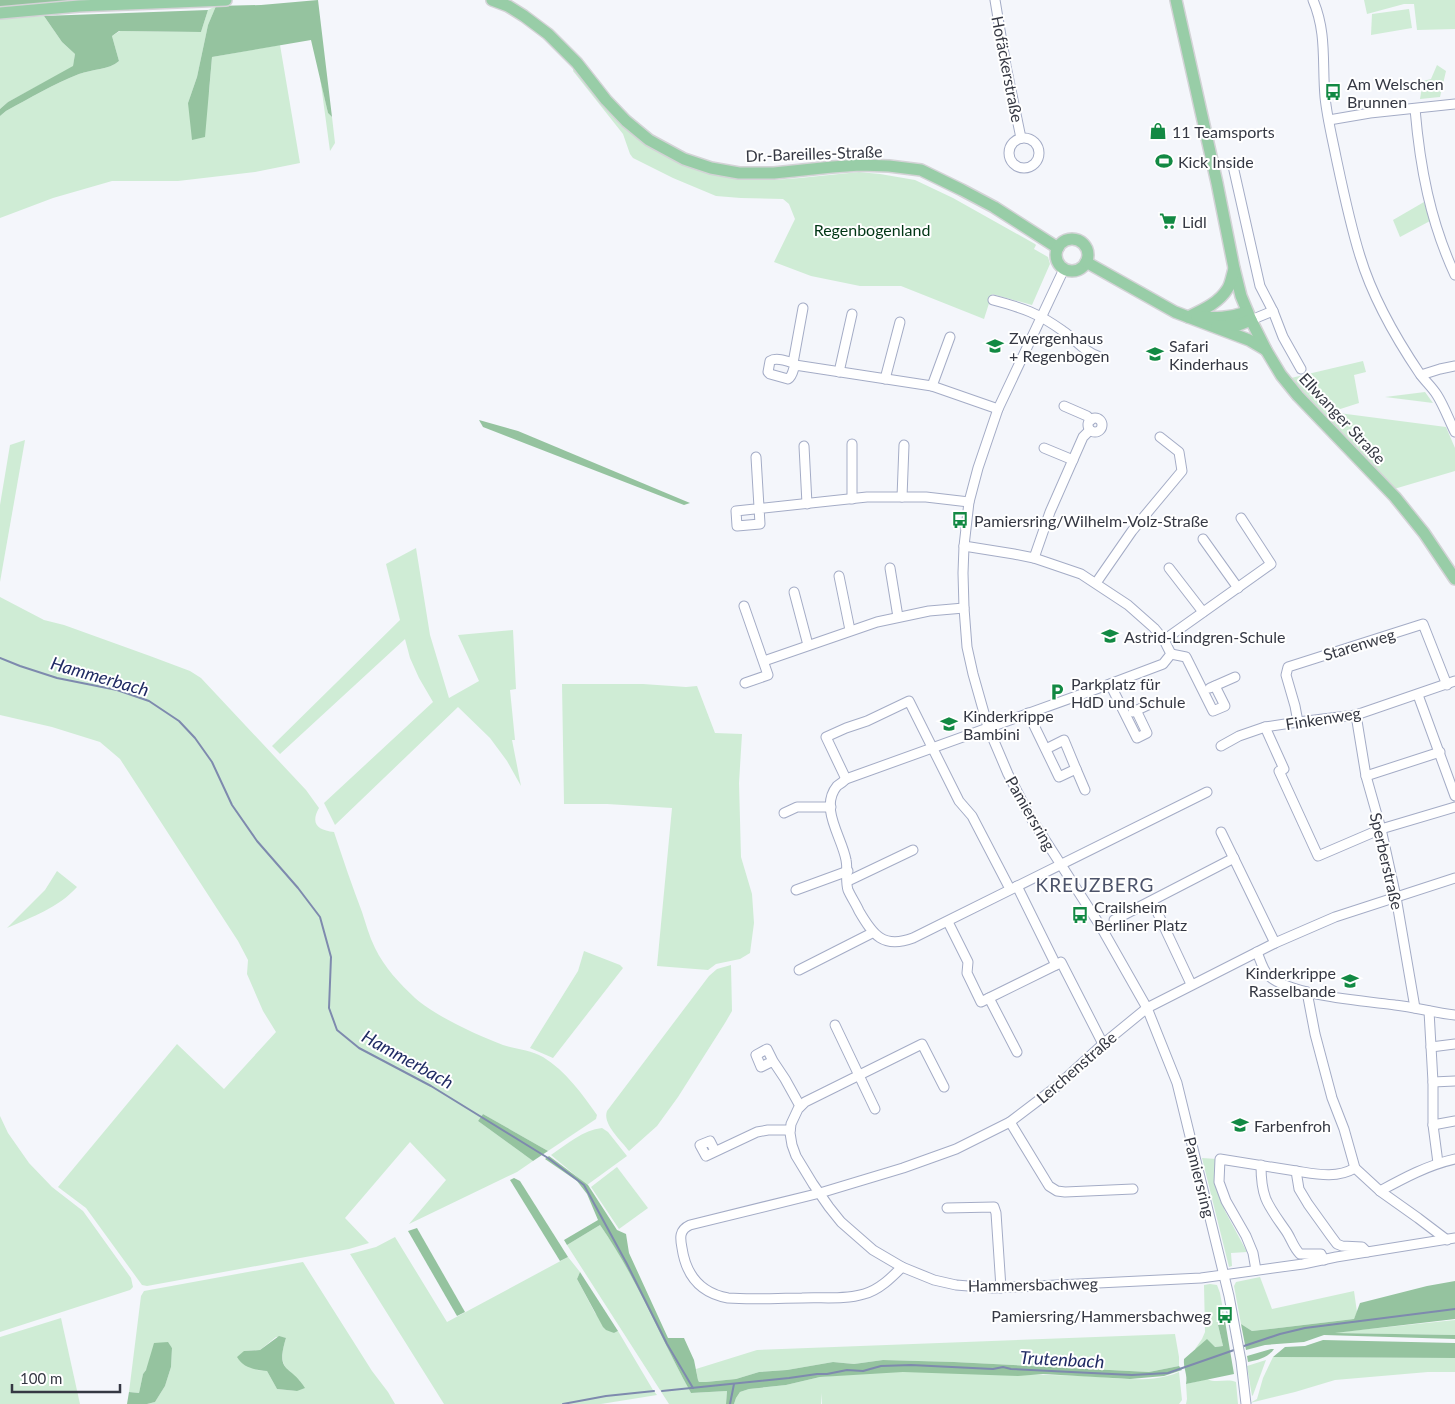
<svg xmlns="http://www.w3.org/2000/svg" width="1455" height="1404" font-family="Lato,sans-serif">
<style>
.green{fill:#cfecd5;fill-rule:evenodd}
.forest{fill:#95c39f}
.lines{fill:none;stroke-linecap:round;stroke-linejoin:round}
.stream{stroke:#7e8aae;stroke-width:2}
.minor-casing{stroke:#a4acc6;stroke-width:11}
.major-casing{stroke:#d3d3d6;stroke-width:14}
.minor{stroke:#fff;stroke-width:9}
.major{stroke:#98cda7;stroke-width:11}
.labels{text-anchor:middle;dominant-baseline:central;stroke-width:4;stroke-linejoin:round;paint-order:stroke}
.street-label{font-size:16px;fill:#353843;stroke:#fff}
.poi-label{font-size:16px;fill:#353843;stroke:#fff;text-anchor:start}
.park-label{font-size:16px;fill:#003615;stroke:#fff}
.water-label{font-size:18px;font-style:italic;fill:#202b64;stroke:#fff}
.quarter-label{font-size:19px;letter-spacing:1px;fill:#4c536a;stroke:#fff}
</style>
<rect width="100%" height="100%" fill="#f4f6fb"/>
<g class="green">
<path d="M 1364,0 L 1455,0 L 1455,29 L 1417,30 L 1414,4 L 1404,4 L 1367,14 Z"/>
<path d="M 216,6 L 208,25 L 197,77 L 188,103 L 209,92 L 212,57 L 280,45 L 300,163 L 255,172 L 178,181 L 112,181 L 53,198 L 0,218 L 0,116 L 6,111 C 30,98 53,84 79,74 C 92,69 109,70 119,61 L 112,36 L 120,31 L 201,32 L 208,10 Z"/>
<path d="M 1409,9 L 1412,28 L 1371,35 L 1372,14 Z"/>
<path d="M 44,16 L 62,42 L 75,54 L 73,67 L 8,102 L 0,109 L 0,19 Z"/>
<path d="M 1437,65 L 1446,71 L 1440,97 L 1420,99 L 1423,81 L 1431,79 Z"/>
<path d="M 574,68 L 637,137 L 671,159 L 696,169 L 726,177 L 750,179 L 774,180 L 800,178 L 859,172 L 880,174 L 915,180 L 953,198 L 1035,244 L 1036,245 L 1034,249 L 1048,257 L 1050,264 L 1032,305 L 992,294 L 984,319 L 901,286 L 860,286 L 811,276 L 774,262 L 795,219 L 789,204 L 783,199 L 741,198 L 716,196 L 673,178 L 633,158 L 630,154 L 623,134 L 573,71 Z"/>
<path d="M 320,77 L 328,113 L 332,117 L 335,143 L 330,151 Z"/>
<path d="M 1424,202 L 1430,221 L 1400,237 L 1393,220 Z"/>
<path d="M 1363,361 L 1366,372 L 1354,375 L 1359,403 L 1331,412 L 1446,427 L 1455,448 L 1455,471 L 1394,489 L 1314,407 L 1291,378 Z"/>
<path d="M 1425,392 L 1433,403 L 1385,397 Z"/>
<path d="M 25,440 L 0,582 L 0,505 L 10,445 Z"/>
<path d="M 416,548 L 430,635 L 449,698 L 479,681 L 458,635 L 513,630 L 516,689 L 510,690 L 515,740 L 512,740 L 521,786 L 507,761 L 490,738 L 458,707 L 335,825 L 324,803 L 433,702 L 419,678 L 410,658 L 405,639 L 280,754 L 272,746 L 400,620 L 386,564 Z"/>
<path d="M 0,597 L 44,620 L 64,625 L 150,656 L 190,671 L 201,678 L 306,790 L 319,808 C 310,824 318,830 334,832 C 343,859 352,886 362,912 C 366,924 369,936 375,948 C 384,967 400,984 415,998 C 435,1016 477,1035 503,1045 C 515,1049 531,1050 543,1057 C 566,1071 582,1094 597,1115 L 596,1119 L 548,1151 L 483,1114 L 478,1121 L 533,1161 L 517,1172 L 409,1224 L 446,1180 L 410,1142 L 345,1218 L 369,1243 L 349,1249 L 147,1286 L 142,1285 L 86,1208 L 58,1187 L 177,1044 L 224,1089 L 276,1032 L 263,1011 L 247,974 L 248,960 L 238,941 L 120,759 L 100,742 L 52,727 L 0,715 Z"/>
<path d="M 562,684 L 643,684 L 686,687 L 697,686 L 715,733 L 742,734 L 739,783 L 741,857 L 752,894 L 754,923 L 750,953 L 740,959 L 716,964 L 708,970 L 657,966 L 672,808 L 607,804 L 564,804 Z"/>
<path d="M 57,871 L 77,887 C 58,908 32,917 7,928 L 45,890 Z"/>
<path d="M 584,951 L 620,965 L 623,968 L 553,1058 L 530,1048 L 578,971 Z"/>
<path d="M 731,965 L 732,1011 L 725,1023 L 678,1097 L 657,1126 L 629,1151 C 622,1141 602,1124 607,1111 L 709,976 L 717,969 Z"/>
<path d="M 0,1116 L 8,1133 L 29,1163 L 52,1187 L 83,1211 L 131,1278 L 133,1287 L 130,1290 L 0,1332 Z"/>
<path d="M 602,1128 L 608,1132 L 627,1156 L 587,1185 L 551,1155 C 567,1144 583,1130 602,1128 Z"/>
<path d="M 1202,1158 L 1217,1159 L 1221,1198 L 1225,1211 L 1247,1252 L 1231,1253 L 1232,1266 L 1229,1267 Z"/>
<path d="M 617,1167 L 648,1208 L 619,1229 L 591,1187 Z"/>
<path d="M 600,1225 C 637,1277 660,1337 691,1393 L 727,1391 L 726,1404 L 669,1404 L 567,1245 Z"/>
<path d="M 395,1237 L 447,1322 L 568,1257 L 580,1272 L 577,1279 L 595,1313 L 614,1333 L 618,1331 L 653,1390 L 657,1395 L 601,1404 L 444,1404 L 350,1254 L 376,1247 Z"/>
<path d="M 303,1262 L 372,1371 L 388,1392 L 395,1404 L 147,1404 L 155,1402 L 165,1386 L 171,1367 L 172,1348 L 167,1342 L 143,1374 L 139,1393 L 129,1392 L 141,1296 L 144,1291 ZM 276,1337 L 286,1338 C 279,1360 281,1367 300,1381 L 297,1391 L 277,1389 L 267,1371 L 257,1370 L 244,1351 L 260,1350 Z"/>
<path d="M 1260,1277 L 1272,1309 L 1354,1291 L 1357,1312 L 1354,1319 L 1252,1331 L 1241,1324 L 1234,1286 L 1236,1282 Z"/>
<path d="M 1210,1284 L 1217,1285 L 1220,1293 L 1225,1321 L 1218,1325 L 1223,1346 L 1195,1349 L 1202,1339 L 1205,1332 L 1204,1285 Z"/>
<path d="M 61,1318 L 80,1404 L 0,1404 L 0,1337 Z"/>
<path d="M 1455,1320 L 1455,1335 L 1330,1333 Z"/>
<path d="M 1175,1334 L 1179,1357 L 1179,1366 L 1149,1372 L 954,1362 L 883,1360 L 854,1364 L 833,1362 L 787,1370 L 759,1372 L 736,1379 L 706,1382 L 699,1382 L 698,1380 L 696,1369 L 757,1350 Z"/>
<path d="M 1273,1357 L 1455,1358 L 1455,1372 L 1428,1372 L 1335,1380 L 1295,1392 L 1250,1403 L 1257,1399 L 1263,1378 Z"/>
<path d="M 1266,1360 L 1253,1395 L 1252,1396 L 1247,1366 Z"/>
<path d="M 903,1369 C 963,1372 1023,1374 1084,1376 C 1115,1377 1149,1385 1179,1372 L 1182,1400 L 1179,1404 L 822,1404 L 821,1393 L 821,1404 L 734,1404 L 736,1398 L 740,1392 L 749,1389 L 786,1385 L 820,1377 Z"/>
<path d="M 1207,1379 C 1217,1384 1226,1378 1236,1382 L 1238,1404 L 1186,1404 L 1187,1399 L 1186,1384 Z"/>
</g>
<g class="forest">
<path d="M 0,0 L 122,0 L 0,7 Z"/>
<path d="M 318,0 L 332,117 L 328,113 L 311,40 L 212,57 L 205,137 L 192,140 L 188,103 L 197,77 L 208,25 L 216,6 L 261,5 Z"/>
<path d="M 208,10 L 201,32 L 119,31 L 112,36 L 119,61 C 109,70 92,69 79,74 C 53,84 30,98 6,111 L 0,116 L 0,109 L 8,102 L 73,66 L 75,54 L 62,42 L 44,16 Z"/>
<path d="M 479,420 L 518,431 L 690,503 L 684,505 L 483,427 Z"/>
<path d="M 483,1114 L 548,1151 L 533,1161 L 478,1121 Z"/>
<path d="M 549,1156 L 588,1185 L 617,1230 L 626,1234 L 629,1253 L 668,1338 L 684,1338 L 694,1360 L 698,1380 L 699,1382 L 706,1382 L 736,1379 L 759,1372 L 787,1370 L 833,1362 L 854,1364 L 883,1360 L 954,1362 L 1149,1372 L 1179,1366 L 1182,1370 L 1164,1376 L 1130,1379 L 1043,1374 L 1018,1376 L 903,1372 L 820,1377 L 786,1385 L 749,1389 L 740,1392 L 736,1398 L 734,1404 L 726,1404 L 727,1391 L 691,1393 C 660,1337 637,1278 600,1225 L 567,1245 L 564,1240 L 598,1220 L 587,1194 L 577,1181 L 545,1159 Z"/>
<path d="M 514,1178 L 520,1181 L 568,1257 L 560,1261 L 510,1180 Z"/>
<path d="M 417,1228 L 465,1312 L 457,1316 L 408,1231 Z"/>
<path d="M 580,1272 L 618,1331 L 614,1333 L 606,1330 L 603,1327 L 577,1279 Z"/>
<path d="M 1455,1281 L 1455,1319 L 1335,1333 L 1455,1335 L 1455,1339 L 1324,1335 L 1304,1342 L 1265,1345 L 1246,1350 L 1241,1324 L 1252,1331 L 1354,1319 L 1360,1303 L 1427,1286 Z"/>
<path d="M 1225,1321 L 1234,1374 L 1186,1384 C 1188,1375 1183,1368 1184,1359 L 1207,1339 L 1215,1347 L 1223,1346 L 1218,1325 Z"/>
<path d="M 279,1336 L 286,1338 C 275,1374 290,1364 305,1388 L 297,1391 L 277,1389 L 267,1371 C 256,1370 243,1368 237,1357 L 244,1351 L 260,1350 Z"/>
<path d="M 1323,1340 L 1455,1343 L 1455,1358 L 1273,1357 L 1285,1347 L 1305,1346 Z"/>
<path d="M 168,1342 L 172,1348 L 171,1367 L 165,1386 L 155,1402 L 147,1404 L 127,1404 L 129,1392 L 139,1393 L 143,1374 L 146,1370 L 154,1343 Z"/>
<path d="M 1271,1349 L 1274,1349 C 1268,1358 1258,1360 1248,1362 L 1247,1356 Z"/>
</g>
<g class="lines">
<g class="stream">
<path d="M 0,658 L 20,666 L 57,678 L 117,690 L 149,701 L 179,721 L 195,738 L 212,762 L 232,805 L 257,841 L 298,888 L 320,917 L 331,957 L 329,1008 L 337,1030 L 359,1048 L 431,1086 L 548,1158 L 584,1185 L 627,1264 L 667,1344 L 693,1388"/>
<path d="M 1241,1347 L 1280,1334 L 1305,1328 L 1455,1309"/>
<path d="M 662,1391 L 789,1378 L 817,1374 L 827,1374 L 847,1370 L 863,1371 L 881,1366 L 911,1365 L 993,1369 L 1003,1367 L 1011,1369 L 1132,1375 L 1168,1373 L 1237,1349"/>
<path d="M 563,1404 L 606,1396 L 654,1391"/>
<path d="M 730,1404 L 734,1384"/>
</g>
<g class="minor-casing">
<g id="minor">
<path d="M 995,0 L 1006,66 L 1021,138"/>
<path d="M 1313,0 C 1327,33 1322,63 1325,97 C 1327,117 1332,137 1336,157 C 1343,190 1350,224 1360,256 C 1373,299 1395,337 1420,374 C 1425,381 1432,387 1437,395 C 1444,406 1449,420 1455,432"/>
<path d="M 1415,109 C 1420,167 1430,221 1455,275"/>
<path d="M 1329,120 L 1370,113 L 1455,104"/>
<circle cx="1024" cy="153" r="15"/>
<path d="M 1233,166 L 1260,286 L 1273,311 L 1283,337 L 1301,369"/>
<path d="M 1064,269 L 998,409 L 978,468 L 969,502 L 964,546 L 963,573 L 964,608 L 967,647 L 973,674 L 988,727 L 1008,774 L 1031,818 L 1101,927 L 1147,1008 L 1177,1083 L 1229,1296 L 1241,1361 L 1246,1404"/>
<path d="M 993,300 C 1023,308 1038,313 1063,331 C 1075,339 1084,352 1098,356"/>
<path d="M 1251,320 L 1273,311"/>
<path d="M 793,363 L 803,308"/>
<path d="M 795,365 C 793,369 793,376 788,379 L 770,374 L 768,372 L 770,361 C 776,357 787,361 793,363 L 795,365 L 932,386 L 998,409"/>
<path d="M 839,372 L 852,314"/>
<path d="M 1421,375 L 1440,369 L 1455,366"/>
<path d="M 885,379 L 900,322"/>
<path d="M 932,386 L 950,337"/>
<path d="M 1064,406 L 1087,416 L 1091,420"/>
<circle cx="1095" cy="425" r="7"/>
<path d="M 852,444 L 852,499"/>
<path d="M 804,446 L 807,504"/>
<path d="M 1044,448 L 1073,460"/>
<path d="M 756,457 L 760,524 L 737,526 L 736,511 L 867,497 L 926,497 L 969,502"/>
<path d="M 902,497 L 904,445"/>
<path d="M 1203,539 L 1238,588"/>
<path d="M 964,546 L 1014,554 L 1034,558 L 1081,574 L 1128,605 L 1154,628 L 1164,640 L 1171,654 L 1163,664 L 1110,684 L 846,779 C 844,781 840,784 837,786 C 819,808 842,837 846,860 C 848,869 845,881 848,890 C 851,897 856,904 859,911 C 873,935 883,949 913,938 L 1207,792"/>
<path d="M 1034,558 L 1050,512 L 1083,437 L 1090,430"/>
<path d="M 890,568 L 898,617"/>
<path d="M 1169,568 L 1203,612"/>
<path d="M 839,576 L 850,630"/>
<path d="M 1096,583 L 1132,531 L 1182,471 L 1179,452 L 1160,437"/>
<path d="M 794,592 L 808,645"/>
<path d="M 744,606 L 768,675 L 745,683"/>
<path d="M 1164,640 L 1271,564 L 1241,518"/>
<path d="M 1171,654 L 1186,657 L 1213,711 L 1225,706 L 1215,686"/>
<path d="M 764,661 L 877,622 L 929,611 L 964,608"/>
<path d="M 1110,684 L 1137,738 L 1147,733 L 1136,710"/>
<path d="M 1210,688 L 1235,677"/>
<path d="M 1418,695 L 1455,796"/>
<path d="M 1133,712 L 1148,705"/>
<path d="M 1028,713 L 1059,777 L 1076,769 L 1085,790"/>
<path d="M 1356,715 L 1366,776 L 1381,829 L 1396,897 L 1415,1008"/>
<path d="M 1298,722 L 1295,706 L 1286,675 L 1288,667 L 1423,624 L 1447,685"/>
<path d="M 1265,727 L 1284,769 L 1279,771 L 1318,856 L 1381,829 L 1455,807"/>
<path d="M 1221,746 L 1239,736 L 1265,727 L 1298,722 L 1356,715 L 1455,681"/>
<path d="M 1046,749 L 1064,740 L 1076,769"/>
<path d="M 1366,776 L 1440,752"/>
<path d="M 846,779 L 826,737 L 846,728 L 867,721 L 909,701 L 959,801 L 972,816 L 1010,889"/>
<path d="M 784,813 L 797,807 L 831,807"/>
<path d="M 1221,832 L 1275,943"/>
<path d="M 848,881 L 913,850"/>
<path d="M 1017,886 L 1056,965 L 1061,962 L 1103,1044"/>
<path d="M 796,890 L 848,871"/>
<path d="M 1152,901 L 1191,984"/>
<path d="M 1114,920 L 1234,858"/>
<path d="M 948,922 L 968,962 L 967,973 L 981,1002 L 989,998 L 1017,1052"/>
<path d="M 1257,952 C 1260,959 1263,971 1269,976 C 1292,996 1364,1001 1395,1005 C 1415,1007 1435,1013 1455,1015"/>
<path d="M 799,970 L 872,933"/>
<path d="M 1307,992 L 1315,1034 L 1332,1098 L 1344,1129 L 1355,1168 L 1380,1191 L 1418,1218 L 1447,1240"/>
<path d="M 989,998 L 1056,965"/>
<path d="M 1429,1011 L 1433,1082 L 1433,1125 L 1438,1163"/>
<path d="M 835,1025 L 875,1109"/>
<path d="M 1431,1047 L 1455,1044"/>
<path d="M 773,1061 L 761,1067 L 756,1055 L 767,1049 L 773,1061 L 785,1079 L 800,1106"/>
<path d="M 1433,1082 L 1455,1081"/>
<path d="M 944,1087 L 922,1044 L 805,1102 L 798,1109 L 791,1124 L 790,1133 L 792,1145 L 796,1156 L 813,1184 L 829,1207 L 841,1222 L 873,1250 L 902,1267 L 934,1280 L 956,1285 L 993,1288 L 1201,1278 L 1303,1264 L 1336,1257 L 1455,1238"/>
<path d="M 1010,1122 L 1049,1186 L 1057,1191 L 1065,1192 L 1133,1189"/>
<path d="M 1433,1125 L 1455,1121"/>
<path d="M 715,1151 L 710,1141 L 700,1145 L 706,1156 L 757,1132 L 768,1130 L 790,1130"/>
<path d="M 1261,1165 C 1261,1199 1268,1205 1286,1231 C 1291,1238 1293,1247 1300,1254 L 1321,1254 L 1324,1260"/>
<path d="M 1296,1171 C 1316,1174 1336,1179 1355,1168"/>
<path d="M 1380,1191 C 1404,1178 1428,1165 1455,1159"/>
<path d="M 947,1208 L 994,1207 L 996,1213 L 1001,1288"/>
<path d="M 902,1267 C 891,1278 879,1290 864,1294 C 845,1300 822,1297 802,1298 C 778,1298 753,1300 728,1298 C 700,1293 686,1275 682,1248 C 680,1238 679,1230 690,1225 L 820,1193 L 903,1168 L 956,1149 L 1010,1122 L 1056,1087 L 1103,1044 L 1147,1008 L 1275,943 L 1335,917 L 1455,878"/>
<path d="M 1256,1270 L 1253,1253 L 1246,1236 L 1226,1201 L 1219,1182 L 1220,1159 L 1296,1171 L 1299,1189 L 1308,1204 L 1331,1236 L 1337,1244 L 1342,1246 L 1362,1247 L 1367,1252"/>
</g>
</g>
<g class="major-casing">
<g id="major">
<path d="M 492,0 L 508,6 L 524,16 L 548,34 L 577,63 L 606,100 L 626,121 L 649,140 L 684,159 L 711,168 L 739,173 L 774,173 L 832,167 L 860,165 L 889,166 L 921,170 L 962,190 L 994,207 L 1058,248"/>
<path d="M 1176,0 L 1217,183 L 1234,268 L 1241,296 L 1251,320 L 1266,350 L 1281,375 L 1298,396 L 1395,497 L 1424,533 L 1455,579"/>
<path d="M 0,13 L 79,6 L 226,0"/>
<circle cx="1072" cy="255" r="16"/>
<path d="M 1086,262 L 1175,312 L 1249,340 L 1266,350"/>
<path d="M 1188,317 C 1203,310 1219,303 1228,288 C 1231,283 1232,275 1234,269"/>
<path d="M 1197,317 C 1215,318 1230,318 1247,312"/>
<path d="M 1217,326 L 1238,325 L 1251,320"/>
</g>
</g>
<use href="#minor" class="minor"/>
<use href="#major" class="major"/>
</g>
<defs>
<g id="bus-bare" transform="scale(1.35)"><path d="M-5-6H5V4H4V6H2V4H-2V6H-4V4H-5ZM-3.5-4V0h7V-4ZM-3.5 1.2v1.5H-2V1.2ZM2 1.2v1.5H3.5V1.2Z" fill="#128943" stroke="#fff" stroke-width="2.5" paint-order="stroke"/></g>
<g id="shop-bare" transform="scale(1.35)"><path d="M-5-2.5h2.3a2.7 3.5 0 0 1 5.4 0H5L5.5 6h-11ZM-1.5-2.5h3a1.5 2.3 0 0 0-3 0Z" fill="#128943" stroke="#fff" stroke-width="2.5" paint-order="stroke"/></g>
<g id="stadium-bare" transform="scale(1.35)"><path d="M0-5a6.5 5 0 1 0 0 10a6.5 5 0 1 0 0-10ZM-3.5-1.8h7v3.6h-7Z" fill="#128943" stroke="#fff" stroke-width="2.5" paint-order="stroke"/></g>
<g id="supermarket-bare" transform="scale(1.35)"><path d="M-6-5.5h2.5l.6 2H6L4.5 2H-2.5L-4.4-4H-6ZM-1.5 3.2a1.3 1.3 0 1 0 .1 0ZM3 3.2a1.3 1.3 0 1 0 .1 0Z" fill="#128943" stroke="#fff" stroke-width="2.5" paint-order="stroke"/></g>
<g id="school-bare" transform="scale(1.35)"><path d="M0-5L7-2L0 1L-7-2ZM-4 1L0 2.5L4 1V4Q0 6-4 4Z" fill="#128943" stroke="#fff" stroke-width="2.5" paint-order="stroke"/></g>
<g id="parking-bare" transform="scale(1.35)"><path d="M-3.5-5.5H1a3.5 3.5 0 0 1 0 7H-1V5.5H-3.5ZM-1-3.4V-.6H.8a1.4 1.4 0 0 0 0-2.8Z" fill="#128943" stroke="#fff" stroke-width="2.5" paint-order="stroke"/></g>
</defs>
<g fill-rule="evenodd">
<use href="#bus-bare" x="1333" y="92"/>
<use href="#shop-bare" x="1158" y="131"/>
<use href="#stadium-bare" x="1164" y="161"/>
<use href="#supermarket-bare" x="1168" y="221"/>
<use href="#school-bare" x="995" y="346"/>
<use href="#school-bare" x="1155" y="354"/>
<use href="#bus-bare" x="960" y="520"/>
<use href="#school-bare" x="1110" y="636"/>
<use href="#parking-bare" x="1057" y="692"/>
<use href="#school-bare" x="949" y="724"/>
<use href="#bus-bare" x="1080" y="915"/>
<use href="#school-bare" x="1350" y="981"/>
<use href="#school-bare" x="1240" y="1125"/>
<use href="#bus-bare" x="1225" y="1315"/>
</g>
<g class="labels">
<g class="street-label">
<text transform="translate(1008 69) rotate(79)">Hofäckerstraße</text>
<text transform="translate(814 153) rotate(-2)">Dr.-Bareilles-Straße</text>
<text transform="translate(1343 418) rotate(47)">Ellwanger Straße</text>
<text transform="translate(1359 644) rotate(-17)">Starenweg</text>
<text transform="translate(1323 718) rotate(-9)">Finkenweg</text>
<text transform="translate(1031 813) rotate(60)">Pamiersring</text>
<text transform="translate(1387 861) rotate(77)">Sperberstraße</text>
<text transform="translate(1076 1067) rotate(-41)">Lerchenstraße</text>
<text transform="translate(1200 1177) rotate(76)">Pamiersring</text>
<text transform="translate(1033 1284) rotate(-1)">Hammersbachweg</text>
</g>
<g class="poi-label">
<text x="1347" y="83">Am Welschen<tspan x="1347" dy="18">Brunnen</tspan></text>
<text x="1172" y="131">11 Teamsports</text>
<text x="1178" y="161">Kick Inside</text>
<text x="1182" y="221">Lidl</text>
<text x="1009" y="337">Zwergenhaus<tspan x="1009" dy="18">+ Regenbogen</tspan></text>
<text x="1169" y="345">Safari<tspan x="1169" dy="18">Kinderhaus</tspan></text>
<text x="974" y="520">Pamiersring/Wilhelm-Volz-Straße</text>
<text x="1124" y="636">Astrid-Lindgren-Schule</text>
<text x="1071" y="683">Parkplatz für<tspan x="1071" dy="18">HdD und Schule</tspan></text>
<text x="963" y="715">Kinderkrippe<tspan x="963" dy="18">Bambini</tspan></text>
<text x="1094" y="906">Crailsheim<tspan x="1094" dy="18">Berliner Platz</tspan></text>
<text x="1336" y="972" text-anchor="end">Kinderkrippe<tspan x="1336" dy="18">Rasselbande</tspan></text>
<text x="1254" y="1125">Farbenfroh</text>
<text x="1211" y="1315" text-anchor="end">Pamiersring/Hammersbachweg</text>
</g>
<g class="park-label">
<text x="872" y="229">Regenbogenland</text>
</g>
<g class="water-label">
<text transform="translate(100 676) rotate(16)">Hammerbach</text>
<text transform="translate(408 1059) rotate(29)">Hammerbach</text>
<text transform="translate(1062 1359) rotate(3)">Trutenbach</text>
</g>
<g class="quarter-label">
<text x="1095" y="884">KREUZBERG</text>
</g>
</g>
<path d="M12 1384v8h108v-8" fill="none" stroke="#353843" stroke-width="2.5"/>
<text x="20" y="1384" font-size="15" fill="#353843" stroke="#ffffff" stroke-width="4" paint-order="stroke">100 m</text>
</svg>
